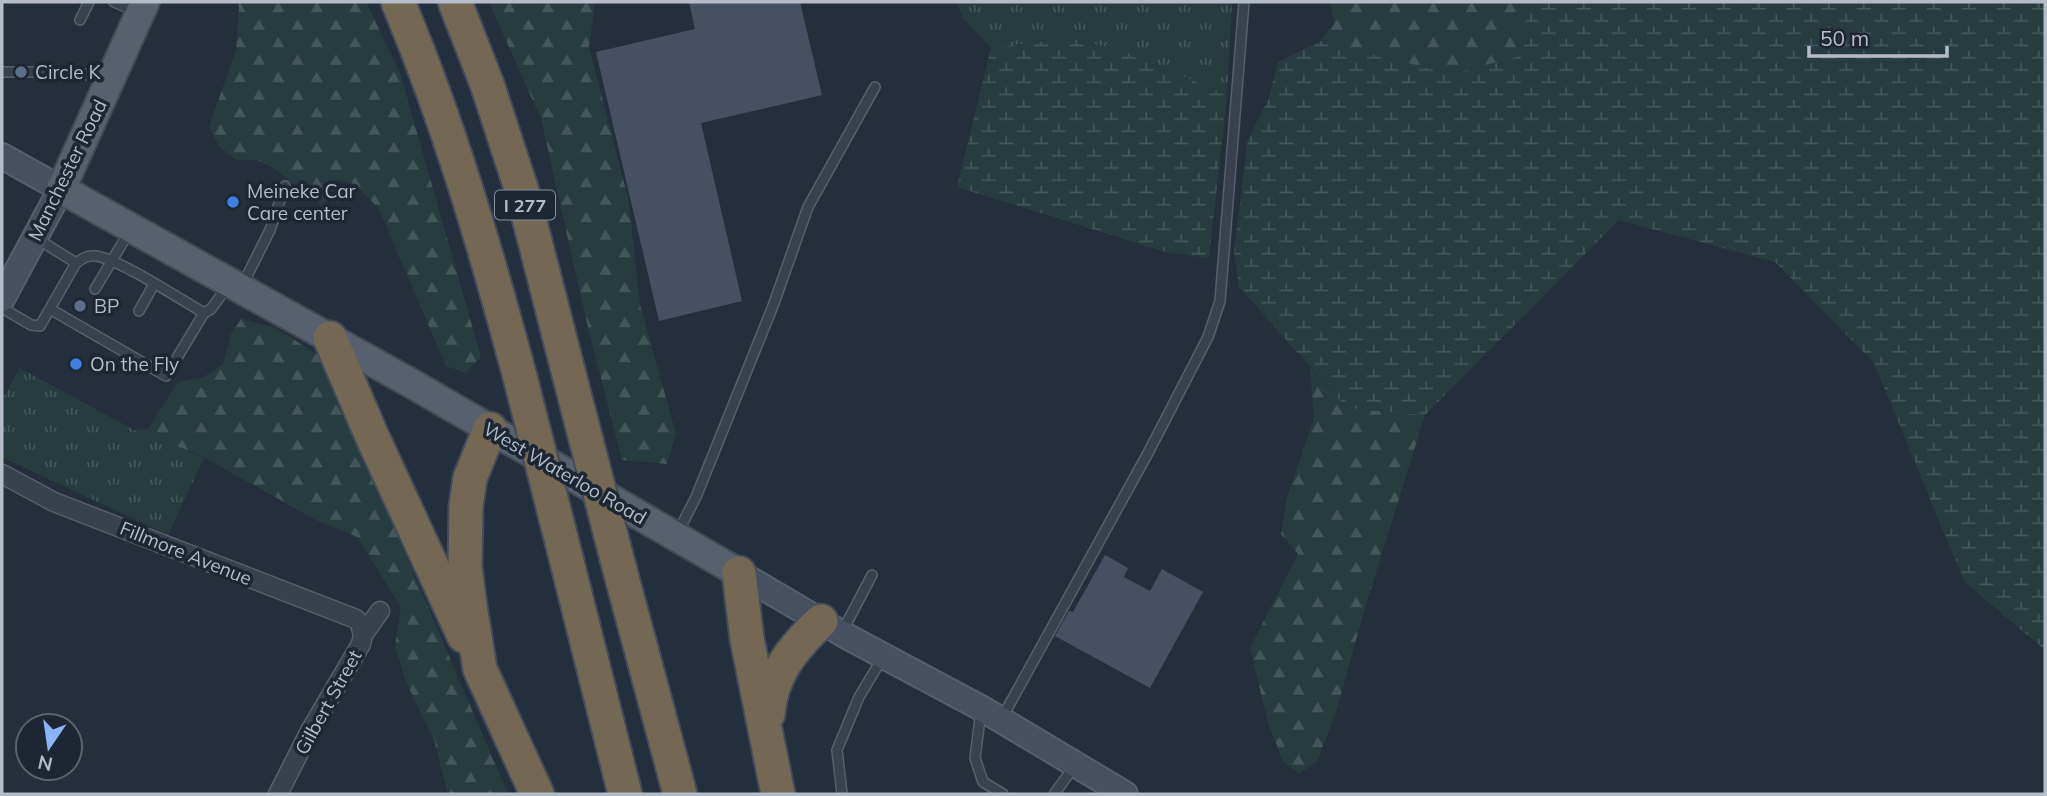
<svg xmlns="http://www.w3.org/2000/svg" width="2047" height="796" font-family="Mulish,sans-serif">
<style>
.grass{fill:url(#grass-tufts)}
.forest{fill:url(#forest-firs)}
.wetland{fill:url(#wetland-marsh)}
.building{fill:#455162}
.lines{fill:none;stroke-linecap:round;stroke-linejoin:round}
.lane-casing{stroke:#565f6c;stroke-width:12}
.street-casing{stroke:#565f6c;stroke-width:21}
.secondary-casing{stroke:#565f6c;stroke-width:28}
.primary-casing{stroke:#414a57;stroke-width:32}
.highway-casing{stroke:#434c59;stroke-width:37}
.lane{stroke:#38414e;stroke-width:9}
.street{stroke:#38414e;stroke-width:18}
.secondary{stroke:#465061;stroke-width:24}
.primary{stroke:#56606e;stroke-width:28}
.highway{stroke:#746855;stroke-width:33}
.highway-bridge-casing{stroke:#434c59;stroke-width:37;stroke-linecap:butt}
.highway-bridge{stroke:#746855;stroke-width:33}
.service-dot{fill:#5c6f8a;stroke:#1d2633;stroke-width:2.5}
.shop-dot{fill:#3f7fe0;stroke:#1d2633;stroke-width:2.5}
.labels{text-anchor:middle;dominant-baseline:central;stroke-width:7;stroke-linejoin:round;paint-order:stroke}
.shield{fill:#1d2633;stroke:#878f9c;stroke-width:2}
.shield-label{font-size:18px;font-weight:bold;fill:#b4bcc9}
.poi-label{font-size:19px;fill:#b4bcc9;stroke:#1d2633;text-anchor:start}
.street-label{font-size:19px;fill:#b4bcc9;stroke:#1d2633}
</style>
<defs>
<pattern id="grass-tufts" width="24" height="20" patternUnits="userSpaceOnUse" patternTransform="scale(1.75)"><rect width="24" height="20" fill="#263c3f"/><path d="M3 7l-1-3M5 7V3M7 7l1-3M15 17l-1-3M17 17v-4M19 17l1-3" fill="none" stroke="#435659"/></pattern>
<pattern id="forest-firs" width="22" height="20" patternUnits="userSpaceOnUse" patternTransform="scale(1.75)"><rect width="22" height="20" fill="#263c3f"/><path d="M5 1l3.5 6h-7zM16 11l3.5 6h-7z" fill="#435659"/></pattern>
<pattern id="wetland-marsh" width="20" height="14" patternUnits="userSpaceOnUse" patternTransform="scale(1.75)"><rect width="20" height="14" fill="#263c3f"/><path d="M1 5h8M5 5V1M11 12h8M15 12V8" fill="none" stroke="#435659"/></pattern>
</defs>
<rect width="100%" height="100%" fill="#242f3e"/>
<g class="grass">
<path d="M 956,2 L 1232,2 L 1227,95 L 1120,50 L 1068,38 L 991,48 L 963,18 Z"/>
<path d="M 20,368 L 134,430 L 171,442 L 204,458 L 168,535 L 2,457 L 2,400 Z"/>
</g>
<g class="forest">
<path d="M 238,2 L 366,2 L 400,73 L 481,357 L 466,373 L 446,366 L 379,209 L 355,184 L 338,180 L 322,205 L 296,187 L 277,170 L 257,160 L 237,160 L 219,146 L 209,127 L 236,50 L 239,7 Z"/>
<path d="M 489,2 L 595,2 L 589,47 L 629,202 L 640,305 L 676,434 L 667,464 L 622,460 L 588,328 L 541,119 Z"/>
<path d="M 1330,2 L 1530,2 L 1518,57 L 1451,74 L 1320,41 L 1334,23 Z"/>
<path d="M 241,319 L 276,328 L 321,357 L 508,794 L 448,794 L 434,740 L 406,682 L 395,646 L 401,607 L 357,537 L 316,520 L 198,454 L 134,430 L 148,429 L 178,382 L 204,377 L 223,364 L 231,334 Z"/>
<path d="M 1310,368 L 1347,408 L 1425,415 L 1365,608 L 1336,712 L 1317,761 L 1299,774 L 1283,761 L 1269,726 L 1250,648 L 1298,554 L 1281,534 L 1287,498 L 1314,418 Z"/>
</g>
<g class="wetland">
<path d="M 1530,2 L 2045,2 L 2045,650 L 1964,581 L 1874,363 L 1775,262 L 1619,220 L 1425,415 L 1347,408 L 1239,287 L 1234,251 L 1248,139 L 1269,98 L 1278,62 L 1320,41 L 1451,74 L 1517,57 Z"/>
<path d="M 1068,38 L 1120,50 L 1227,95 L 1209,258 L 1169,253 L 957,187 L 991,48 Z"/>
</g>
<g class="building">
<path d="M 689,2 L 800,2 L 822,95 L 701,123 L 742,301 L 659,321 L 596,52 L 695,29 Z"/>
<path d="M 1105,555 L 1128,568 L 1124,577 L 1150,591 L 1162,569 L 1203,592 L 1150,688 L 1055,636 L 1069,611 L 1073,612 Z"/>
</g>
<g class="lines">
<g class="lane-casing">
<g id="lane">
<path d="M 114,2 L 138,12"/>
<path d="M 80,20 L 89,2"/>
<path d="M 2,72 L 70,72 L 108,78"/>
<path d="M 36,238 L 76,263"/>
<path d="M 243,284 L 270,230 L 285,186"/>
<path d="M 95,289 L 129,232"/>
<path d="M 2,308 L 31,325 L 40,326 L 76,263 C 83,258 88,255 96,256 C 119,259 180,299 204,313 L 211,309 L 227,287"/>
<path d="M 50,309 L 166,376 L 204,313"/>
<path d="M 139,311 L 154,284"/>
<path d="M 678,532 L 696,497 L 773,306 L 808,207 L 875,87"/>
<path d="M 842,632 L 872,575"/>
<path d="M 981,711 L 975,758 L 983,782 L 1003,794"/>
<path d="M 1002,718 L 1148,453 L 1208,337 L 1220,301 L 1244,2"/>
<path d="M 842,794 L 837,750 L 859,697 L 883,657"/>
<path d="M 1054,794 L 1074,767"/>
</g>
</g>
<g class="street-casing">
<g id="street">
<path d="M 2,474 L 54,502 L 356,619 L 360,624 L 363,635"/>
<path d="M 278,794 L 310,731 L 361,644 L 363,635 L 380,611"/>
</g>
</g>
<g class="secondary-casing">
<g id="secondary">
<path d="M 2,156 L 61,189 L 2,299"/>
<path d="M 739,573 L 848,637 L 981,708 L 1125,794"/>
</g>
</g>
<g class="primary-casing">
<path id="primary" d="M 145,2 L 61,189 L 409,382 L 739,573"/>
</g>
<g class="highway-casing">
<g id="highway">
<path d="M 398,2 C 449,123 486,250 520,377"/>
<path d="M 455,2 L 487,84 L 522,191 L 579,413"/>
<path d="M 330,338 L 371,434 L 464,636"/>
<path d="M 490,429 L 470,478 L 466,506 L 465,567 L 470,606 L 480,669 L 537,794"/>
<path d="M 562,542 L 625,794"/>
<path d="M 739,573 L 747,639 L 778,794"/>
<path d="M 622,578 L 680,794"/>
<path d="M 768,714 C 771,674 793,648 821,621"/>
</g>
</g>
<use href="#lane" class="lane"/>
<use href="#street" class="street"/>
<use href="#secondary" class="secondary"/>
<use href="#primary" class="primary"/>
<use href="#highway" class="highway"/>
<g class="highway-bridge-casing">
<g id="highway-bridge">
<path d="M 520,377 L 562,542"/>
<path d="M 579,413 L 622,578"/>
</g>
</g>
<use href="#highway-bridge" class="highway-bridge"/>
</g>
<g class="service-dot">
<circle cx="21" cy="72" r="7"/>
<circle cx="80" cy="306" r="7"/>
</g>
<g class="shop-dot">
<circle cx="233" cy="202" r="7"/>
<circle cx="76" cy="364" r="7"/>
</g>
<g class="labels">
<rect class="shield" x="495" y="190.5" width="60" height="29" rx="5"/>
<g class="shield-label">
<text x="525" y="205">I 277</text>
</g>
<g class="poi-label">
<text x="35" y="72">Circle K</text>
<text x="247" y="191">Meineke Car<tspan x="247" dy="22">Care center</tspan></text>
<text x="94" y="306">BP</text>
<text x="90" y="364">On the Fly</text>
</g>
<g class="street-label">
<text transform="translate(67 170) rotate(-64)">Manchester Road</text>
<text transform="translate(565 473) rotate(30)">West Waterloo Road</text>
<text transform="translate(186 553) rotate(22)">Fillmore Avenue</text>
<text transform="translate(328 702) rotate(-61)">Gilbert Street</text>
</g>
</g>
<rect width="2047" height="796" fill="none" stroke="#b4bcc9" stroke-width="7"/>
<g transform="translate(49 747) rotate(193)"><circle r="33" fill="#1d2633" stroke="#59626f" stroke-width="2"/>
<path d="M0-5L12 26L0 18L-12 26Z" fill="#8ab4f8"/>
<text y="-10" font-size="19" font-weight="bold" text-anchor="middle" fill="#b4bcc9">N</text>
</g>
<path d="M1809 46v10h138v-10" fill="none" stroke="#b4bcc9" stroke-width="3.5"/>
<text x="1820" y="46" font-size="21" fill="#b4bcc9" stroke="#1d2633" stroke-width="5" paint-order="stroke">50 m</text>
</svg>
